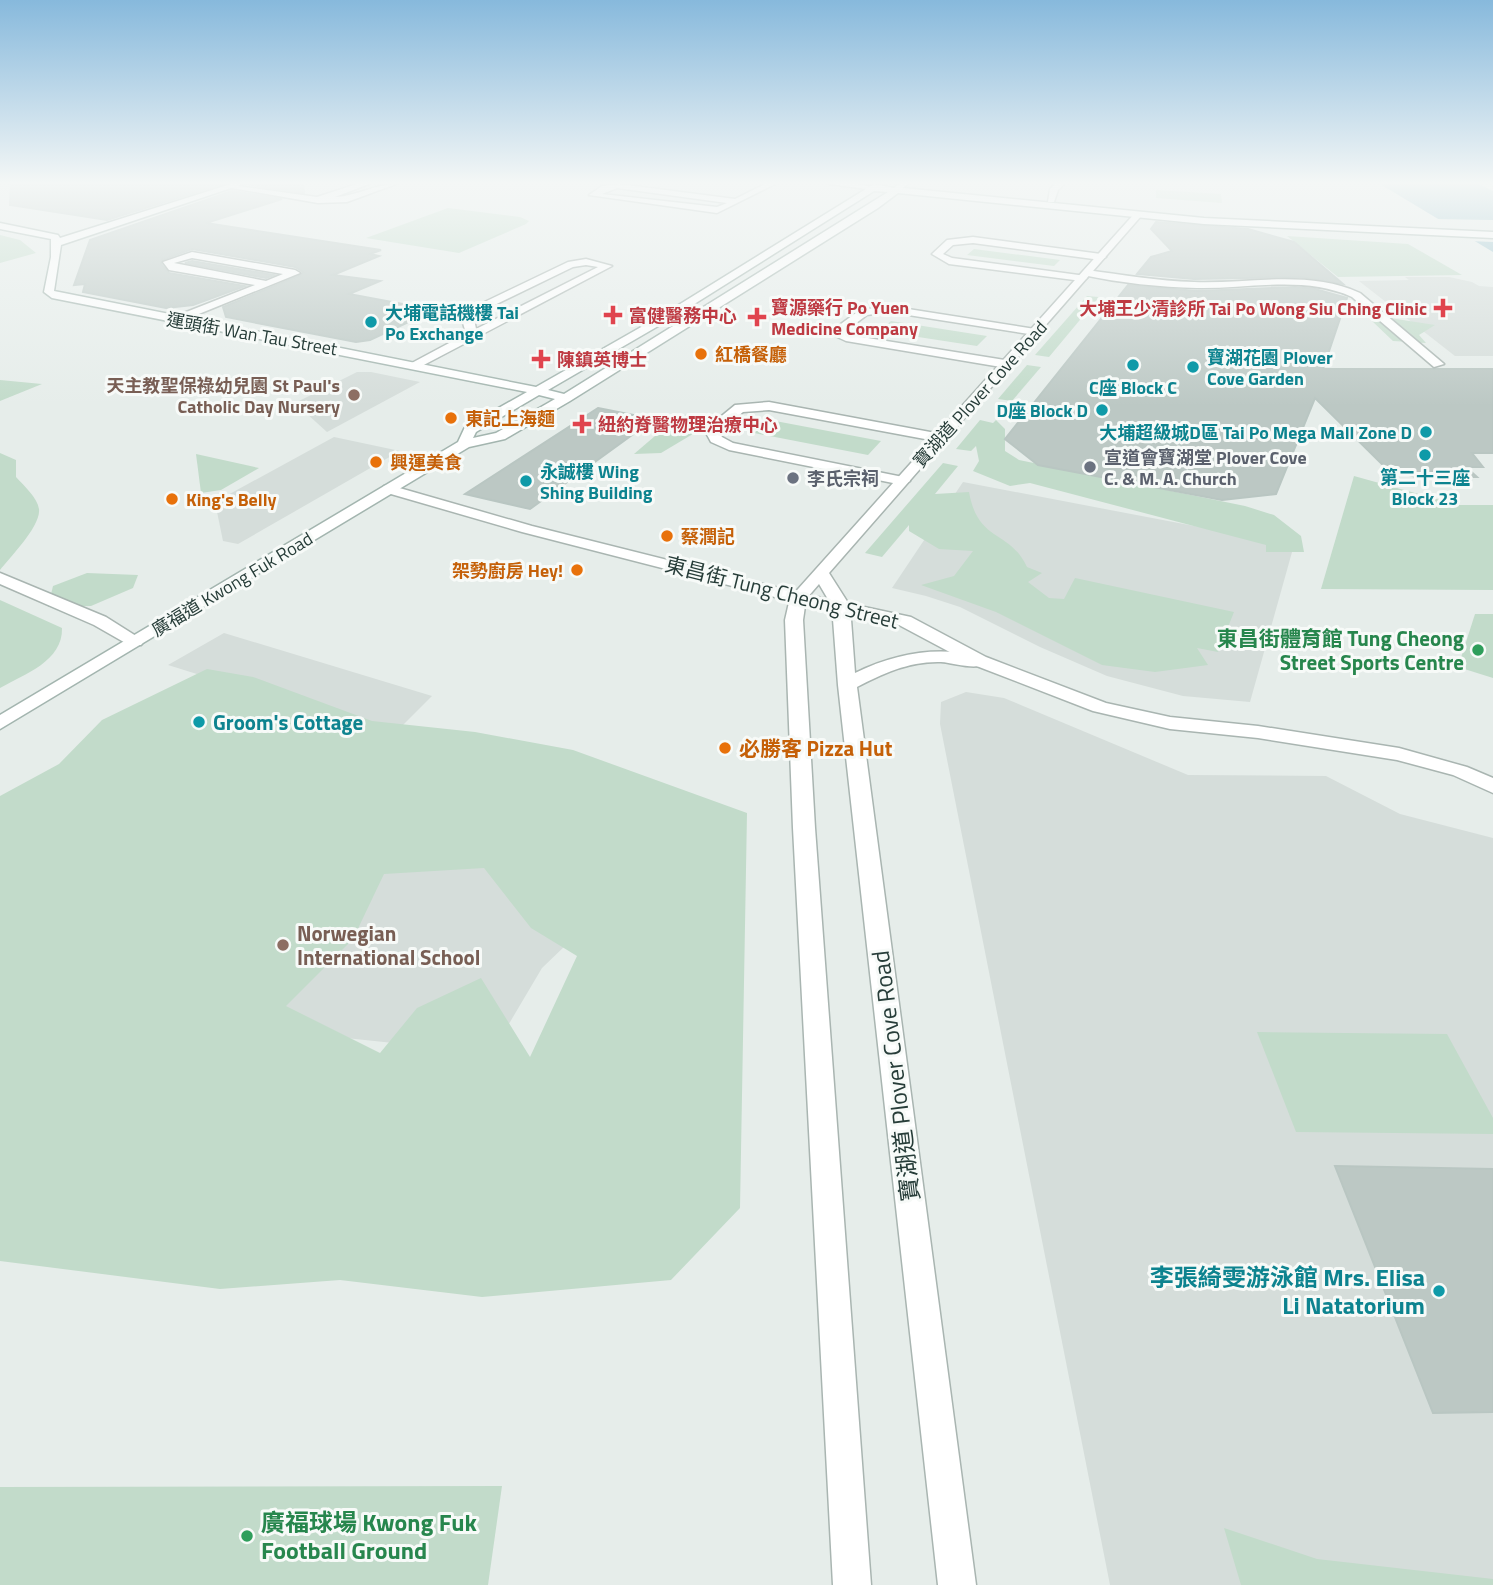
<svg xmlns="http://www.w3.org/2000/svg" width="1493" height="1585" font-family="'Titillium Web','Noto Sans TC',sans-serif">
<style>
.built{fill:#d5ddda}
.green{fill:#c2dbca;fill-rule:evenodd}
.water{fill:#96c0cb}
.pier{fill:#e6edea}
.building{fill:#bcc8c4;stroke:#b9c6c2;stroke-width:2}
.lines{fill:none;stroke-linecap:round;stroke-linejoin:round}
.minor-casing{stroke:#a9b5b1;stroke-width:3}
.tertiary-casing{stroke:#a9b5b1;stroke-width:3}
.secondary-casing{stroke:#a3b5af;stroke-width:3}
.minor{fill:#fff;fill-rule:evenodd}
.tertiary{fill:#fff;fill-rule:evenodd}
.secondary{fill:#fff;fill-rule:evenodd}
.health-dot{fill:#e0444e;stroke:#f7faf8;stroke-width:2.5}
.culture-dot{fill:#0f9aa8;stroke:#f7faf8;stroke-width:2.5}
.food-dot{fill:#e8710a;stroke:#f7faf8;stroke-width:2.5}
.education-dot{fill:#8d6e63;stroke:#f7faf8;stroke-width:2.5}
.worship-dot{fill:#6b7280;stroke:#f7faf8;stroke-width:2.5}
.leisure-dot{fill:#2e9e5b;stroke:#f7faf8;stroke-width:2.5}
.labels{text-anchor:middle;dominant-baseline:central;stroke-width:6;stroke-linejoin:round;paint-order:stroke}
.far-health-label{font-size:18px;font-weight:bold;fill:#be3a42;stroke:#f7faf8;text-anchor:start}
.far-culture-label{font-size:18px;font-weight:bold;fill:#0d838f;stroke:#f7faf8;text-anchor:start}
.far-street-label{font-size:18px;fill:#273d39;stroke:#f7faf8}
.far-food-label{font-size:18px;font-weight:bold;fill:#c56008;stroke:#f7faf8;text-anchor:start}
.far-education-label{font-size:18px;font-weight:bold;fill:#785e54;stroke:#f7faf8;text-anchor:end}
.far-worship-label{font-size:18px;font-weight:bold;fill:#5b616d;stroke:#f7faf8;text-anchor:start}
.street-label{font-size:21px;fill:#273d39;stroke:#f7faf8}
.leisure-label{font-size:21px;font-weight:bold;fill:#27864d;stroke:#f7faf8;text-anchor:end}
.culture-label{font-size:21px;font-weight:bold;fill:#0d838f;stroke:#f7faf8;text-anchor:start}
.food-label{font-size:21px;font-weight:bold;fill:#c56008;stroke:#f7faf8;text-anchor:start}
.education-label{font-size:21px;font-weight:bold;fill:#785e54;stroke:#f7faf8;text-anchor:start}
.near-street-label{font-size:24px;fill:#273d39;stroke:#f7faf8}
.near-culture-label{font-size:24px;font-weight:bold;fill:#0d838f;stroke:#f7faf8;text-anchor:end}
.near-leisure-label{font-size:24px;font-weight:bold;fill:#27864d;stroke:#f7faf8;text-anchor:start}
</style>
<rect width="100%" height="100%" fill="#e6edea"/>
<g class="built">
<path d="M 1405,277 L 1449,277 L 1472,282 L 1479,286 L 1493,287 L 1493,356 L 1455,356 L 1359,281 L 1409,280 Z"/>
<path d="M 357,372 L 371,372 L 420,382 L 327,432 L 295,403 Z"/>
<path d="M 334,437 L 400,451 L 238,544 L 223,541 L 215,502 Z"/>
<path d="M 963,482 L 1294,545 L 1250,702 L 1183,696 L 1107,676 L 1040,647 L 960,607 L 926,596 L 892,588 Z"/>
<path d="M 224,633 L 432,696 L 393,735 L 168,665 Z"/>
<path d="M 966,692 L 1004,698 L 1188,775 L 1326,776 L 1400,814 L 1493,838 L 1493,1585 L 1110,1585 L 940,724 L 941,702 Z"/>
<path d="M 458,817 L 590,922 L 542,968 L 497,1044 L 403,1044 L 327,1036 L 0,877 Z"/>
</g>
<g class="green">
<path d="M 1156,190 L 1221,194 L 1222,203 L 1156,198 Z"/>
<path d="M 448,208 L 520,217 L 529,221 L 526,224 L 459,253 L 366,238 Z"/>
<path d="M 0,235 L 20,240 L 36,253 L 0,263 Z"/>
<path d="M 1287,236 L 1408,244 L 1462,275 L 1338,277 Z"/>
<path d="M 974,249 L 1060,260 L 1054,266 L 967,255 Z"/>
<path d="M 1087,296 L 1099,297 L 1049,357 L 1035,355 Z"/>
<path d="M 1390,318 L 1435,325 L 1419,335 L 1426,343 L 1393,341 L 1372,321 Z"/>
<path d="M 891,321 L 987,336 L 977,346 L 879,331 Z"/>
<path d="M 1027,365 L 1041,367 L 1012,401 L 998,399 Z"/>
<path d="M 0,380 L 42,384 L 0,401 Z"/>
<path d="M 687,414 L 713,422 L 661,453 L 634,454 L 669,424 Z"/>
<path d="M 770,420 L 881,441 L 868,455 L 754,433 Z"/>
<path d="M 980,420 L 993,423 L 996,420 L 1005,429 L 1005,451 L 1019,460 L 1245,506 L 1274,515 L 1301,536 L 1304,552 L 1266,552 L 1266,545 L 1030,483 L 1010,486 L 973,471 L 979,461 L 976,446 L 971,451 L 956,449 Z"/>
<path d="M 0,453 L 16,460 L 16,477 C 24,486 37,497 39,509 C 41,526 10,557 0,570 Z"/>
<path d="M 196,454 L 259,468 L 221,490 L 201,493 Z"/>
<path d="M 943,463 L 958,466 L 935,494 L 969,492 C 978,543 1009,529 1027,567 L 1042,573 L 1028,582 L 1049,598 L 1064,599 L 1075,578 L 1234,612 L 1218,652 L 1197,648 L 1208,665 L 1155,672 L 1102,665 L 996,612 L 921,585 L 954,576 L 973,551 L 939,549 L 909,531 L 909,525 L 882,557 L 865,553 Z"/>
<path d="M 1354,476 L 1458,505 L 1493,505 L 1493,590 L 1321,589 Z"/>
<path d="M 87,573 L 138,575 L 133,588 L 91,606 L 48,607 L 53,586 Z"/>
<path d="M 0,600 L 62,628 C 63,661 25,674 0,688 Z"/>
<path d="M 1475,614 L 1493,614 L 1493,678 L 1458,667 Z"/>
<path d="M 207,669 L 253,677 L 372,721 L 475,732 L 573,750 L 747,813 L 740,1208 L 671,1280 L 482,1297 L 340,1280 L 220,1289 L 0,1261 L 0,796 L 59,764 L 102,720 ZM 484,868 L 531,928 L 577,956 L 530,1057 L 481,978 L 417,1008 L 380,1053 L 286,1006 L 353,939 L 384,874 Z"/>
<path d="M 1257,1032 L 1447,1034 L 1493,1118 L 1493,1134 L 1296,1132 Z"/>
<path d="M 502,1486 L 488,1585 L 0,1585 L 0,1487 Z"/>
<path d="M 1224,1528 L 1317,1559 L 1493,1579 L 1493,1585 L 1241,1585 Z"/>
</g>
<path class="water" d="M 1380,184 L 1479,184 L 1493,191 L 1493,252 Z"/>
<path class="pier" d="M 1433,219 L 1493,220 L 1493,242 L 1469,241 Z"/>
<g class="building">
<path d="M 11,184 L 223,184 L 107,220 L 10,205 Z"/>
<path d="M 246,184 L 303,184 L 304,193 L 245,184 Z"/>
<path d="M 232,191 L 282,199 L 206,223 L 381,250 L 370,254 L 379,256 L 333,275 L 380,281 L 349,294 L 429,309 L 422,312 L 428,313 L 370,340 L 356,342 L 226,317 L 223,307 L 301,275 L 303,272 L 295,267 L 192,249 L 162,260 L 161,264 L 169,273 L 245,286 L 193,305 L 166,308 L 83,292 L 85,284 L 74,285 L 90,240 Z"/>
<path d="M 1156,222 L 1248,229 L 1294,242 L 1343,284 L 1299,277 L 1194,279 L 1137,274 L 1151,257 L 1172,251 L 1151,229 Z"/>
<path d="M 192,261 L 274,275 L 266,278 L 185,263 Z"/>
<path d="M 1128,285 L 1197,291 L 1295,287 L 1315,289 L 1347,298 L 1323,369 L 1493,369 L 1493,453 L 1472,453 L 1483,467 L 1466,467 L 1477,477 L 1416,477 L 1387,469 L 1315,398 L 1276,494 L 1222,500 L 1038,465 L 1005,439 Z"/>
<path d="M 598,408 L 654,419 L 530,509 L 465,494 Z"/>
<path d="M 1335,1166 L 1493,1169 L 1493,1412 L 1433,1413 Z"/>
</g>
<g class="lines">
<g class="minor-casing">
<g id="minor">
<path d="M 357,184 L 369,184 L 335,197 C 357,196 375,184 396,184 L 347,202 L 318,203 L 226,187 L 230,185 L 317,197 Z"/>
<path d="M 619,184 L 735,199 L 765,184 L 775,184 L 717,213 L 589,195 L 602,186 ZM 617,188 L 727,203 L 717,207 L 602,194 Z"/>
<path d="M 973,237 L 1101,254 L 1106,257 L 1101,260 L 973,243 L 953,245 L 943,254 L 952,258 L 1086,276 L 1087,278 L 1082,281 L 949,264 L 932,254 L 947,240 Z"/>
<path d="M 192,252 L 295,270 L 300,273 L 179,322 L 171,322 L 171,318 L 255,285 L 169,270 L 163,262 ZM 192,258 L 283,274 L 266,281 L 174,263 Z"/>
<path d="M 586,259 L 612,266 L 418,368 L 408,365 L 466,334 L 462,319 L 468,310 L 568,262 ZM 586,265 L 598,267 L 476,329 L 474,319 L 476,314 L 573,267 Z"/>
<path d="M 1087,270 C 1123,275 1158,281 1194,282 C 1249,284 1308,269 1360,293 L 1444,364 L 1434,367 L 1352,297 C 1305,275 1247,289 1197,288 C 1160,287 1120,283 1083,275 L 1082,273 Z"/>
<path d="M 889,306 L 1035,329 L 1041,332 L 1035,335 L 889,312 L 867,315 L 844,332 L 849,335 L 1011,361 L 1013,364 L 1007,368 L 846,341 L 833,335 L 834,329 L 860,310 Z"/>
<path d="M 769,402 L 941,434 L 948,438 L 941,442 L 769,410 L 743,412 L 719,432 L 722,437 L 733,443 L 908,478 L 910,481 L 903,485 L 729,450 L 711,442 L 705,431 L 707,428 L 735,405 Z"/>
<path d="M 389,485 L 532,526 L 799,593 L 911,617 L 986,657 L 1106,703 L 1170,717 L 1258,726 L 1399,748 L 1467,767 L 1493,778 L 1493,793 L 1453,775 L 1397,760 L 1258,738 L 1170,729 L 1093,711 L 974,665 L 899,625 L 798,603 L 522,532 L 384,492 L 382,489 L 384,486 Z"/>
<path d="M 0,573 L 106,617 L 144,641 L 141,645 L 129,645 L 94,625 L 0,584 Z"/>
</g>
</g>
<g class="tertiary-casing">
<g id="tertiary">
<path d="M 829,184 L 857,184 L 878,188 L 874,190 Z"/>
<path d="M 1055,184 L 1064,184 L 1058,190 L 1054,202 L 1048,202 L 1050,189 Z"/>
<path d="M 1135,213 L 1142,215 L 829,573 L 850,606 L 855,673 C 890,656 925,648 963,653 C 973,655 983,654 989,661 C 980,672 955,663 941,662 C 910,661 884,673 857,687 L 976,1585 L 938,1585 L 838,685 L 832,606 L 819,584 L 806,599 L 803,620 L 815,828 L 871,1585 L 833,1585 L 793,828 L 785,620 L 790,598 Z"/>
</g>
</g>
<g class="secondary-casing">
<path id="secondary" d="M 231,184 L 243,184 L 61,245 L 54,291 L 536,387 L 664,314 L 874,184 L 894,188 L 899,184 L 908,184 L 903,188 L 1204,218 L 1493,232 L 1493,238 L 1204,224 L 898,193 L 878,208 L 570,401 L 505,439 L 469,447 L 0,729 L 0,715 L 458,442 L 465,427 L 527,392 L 52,298 L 44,292 L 51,257 L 51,239 L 0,229 L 0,223 L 58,235 L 60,238 ZM 874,191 L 888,192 L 564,394 L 548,390 L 672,318 ZM 539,395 L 555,399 L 496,433 L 473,438 L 476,432 Z"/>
</g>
<use href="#minor" class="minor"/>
<use href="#tertiary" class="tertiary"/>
<use href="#secondary" class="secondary"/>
</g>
<linearGradient id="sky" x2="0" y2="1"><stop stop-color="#87b9dc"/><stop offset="0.45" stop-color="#f4f7f6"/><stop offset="1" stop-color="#f4f7f6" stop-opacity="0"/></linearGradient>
<rect width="1493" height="406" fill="url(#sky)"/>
<g class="health-dot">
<path d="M1439.5 297.5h7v7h7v7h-7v7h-7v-7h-7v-7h7z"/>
<path d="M609.5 304.5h7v7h7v7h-7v7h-7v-7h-7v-7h7z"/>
<path d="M753.5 306.5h7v7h7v7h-7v7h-7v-7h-7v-7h7z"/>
<path d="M537.5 348.5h7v7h7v7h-7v7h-7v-7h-7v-7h7z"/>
<path d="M578.5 413.5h7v7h7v7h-7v7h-7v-7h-7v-7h7z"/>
</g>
<g class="culture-dot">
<circle cx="371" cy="322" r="7"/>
<circle cx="1133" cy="365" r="7"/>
<circle cx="1193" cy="367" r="7"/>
<circle cx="1102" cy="410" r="7"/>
<circle cx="1426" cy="432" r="7"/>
<circle cx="1425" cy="455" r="7"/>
<circle cx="526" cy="481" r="7"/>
<circle cx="199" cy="722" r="7"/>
<circle cx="1439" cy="1291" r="7"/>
</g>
<g class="food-dot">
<circle cx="701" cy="354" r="7"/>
<circle cx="451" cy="418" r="7"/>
<circle cx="376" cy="462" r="7"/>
<circle cx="172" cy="499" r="7"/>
<circle cx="667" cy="536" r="7"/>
<circle cx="577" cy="570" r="7"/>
<circle cx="725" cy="748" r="7"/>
</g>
<g class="education-dot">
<circle cx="354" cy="395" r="7"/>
<circle cx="283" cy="945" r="7"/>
</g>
<g class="worship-dot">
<circle cx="1090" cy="467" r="7"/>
<circle cx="793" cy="478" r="7"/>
</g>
<g class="leisure-dot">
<circle cx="1478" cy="650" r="7"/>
<circle cx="247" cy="1536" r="7"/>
</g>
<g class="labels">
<g class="far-health-label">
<text x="771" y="307">寶源藥行 Po Yuen<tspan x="771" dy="21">Medicine Company</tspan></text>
<text x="1427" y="308" text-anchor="end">大埔王少清診所 Tai Po Wong Siu Ching Clinic</text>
<text x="629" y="315">富健醫務中心</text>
<text x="557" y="359">陳鎮英博士</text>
<text x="598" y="424">紐約脊醫物理治療中心</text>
</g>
<g class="far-culture-label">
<text x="385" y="312">大埔電話機樓 Tai<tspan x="385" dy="21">Po Exchange</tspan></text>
<text x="1207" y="357">寶湖花園 Plover<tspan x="1207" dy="21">Cove Garden</tspan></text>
<text x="1133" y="387" text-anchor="middle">C座 Block C</text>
<text x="1088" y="410" text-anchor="end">D座 Block D</text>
<text x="1412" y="432" text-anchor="end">大埔超級城D區 Tai Po Mega Mall Zone D</text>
<text x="540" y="471">永誠樓 Wing<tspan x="540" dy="21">Shing Building</tspan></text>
<text x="1425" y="477" text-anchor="middle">第二十三座<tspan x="1425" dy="21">Block 23</tspan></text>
</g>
<g class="far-street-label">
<text transform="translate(252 334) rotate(10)">運頭街 Wan Tau Street</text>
<text transform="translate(980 394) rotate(-48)">寶湖道 Plover Cove Road</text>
<text transform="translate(232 584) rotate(-31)">廣福道 Kwong Fuk Road</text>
</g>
<g class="far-food-label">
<text x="715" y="354">紅橋餐廳</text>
<text x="465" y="418">東記上海麵</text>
<text x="390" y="462">興運美食</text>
<text x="186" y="499">King's Belly</text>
<text x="681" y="536">蔡潤記</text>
<text x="563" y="570" text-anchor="end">架勢廚房 Hey!</text>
</g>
<g class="far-education-label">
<text x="340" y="385">天主教聖保祿幼兒園 St Paul's<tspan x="340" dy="21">Catholic Day Nursery</tspan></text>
</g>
<g class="far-worship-label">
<text x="1104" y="457">宣道會寶湖堂 Plover Cove<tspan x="1104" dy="21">C. &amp; M. A. Church</tspan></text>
<text x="807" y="478">李氏宗祠</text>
</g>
<g class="street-label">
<text transform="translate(782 592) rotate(14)">東昌街 Tung Cheong Street</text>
</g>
<g class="leisure-label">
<text x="1464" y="638">東昌街體育館 Tung Cheong<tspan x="1464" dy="24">Street Sports Centre</tspan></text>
</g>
<g class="culture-label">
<text x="213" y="722">Groom's Cottage</text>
</g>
<g class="food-label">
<text x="739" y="748">必勝客 Pizza Hut</text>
</g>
<g class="education-label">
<text x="297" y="933">Norwegian<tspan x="297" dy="24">International School</tspan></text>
</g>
<g class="near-street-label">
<text transform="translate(895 1076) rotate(-97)">寶湖道 Plover Cove Road</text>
</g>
<g class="near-culture-label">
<text x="1425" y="1277">李張綺雯游泳館 Mrs. Elisa<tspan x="1425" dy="28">Li Natatorium</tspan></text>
</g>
<g class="near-leisure-label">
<text x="261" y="1522">廣福球場 Kwong Fuk<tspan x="261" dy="28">Football Ground</tspan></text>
</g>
</g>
</svg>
